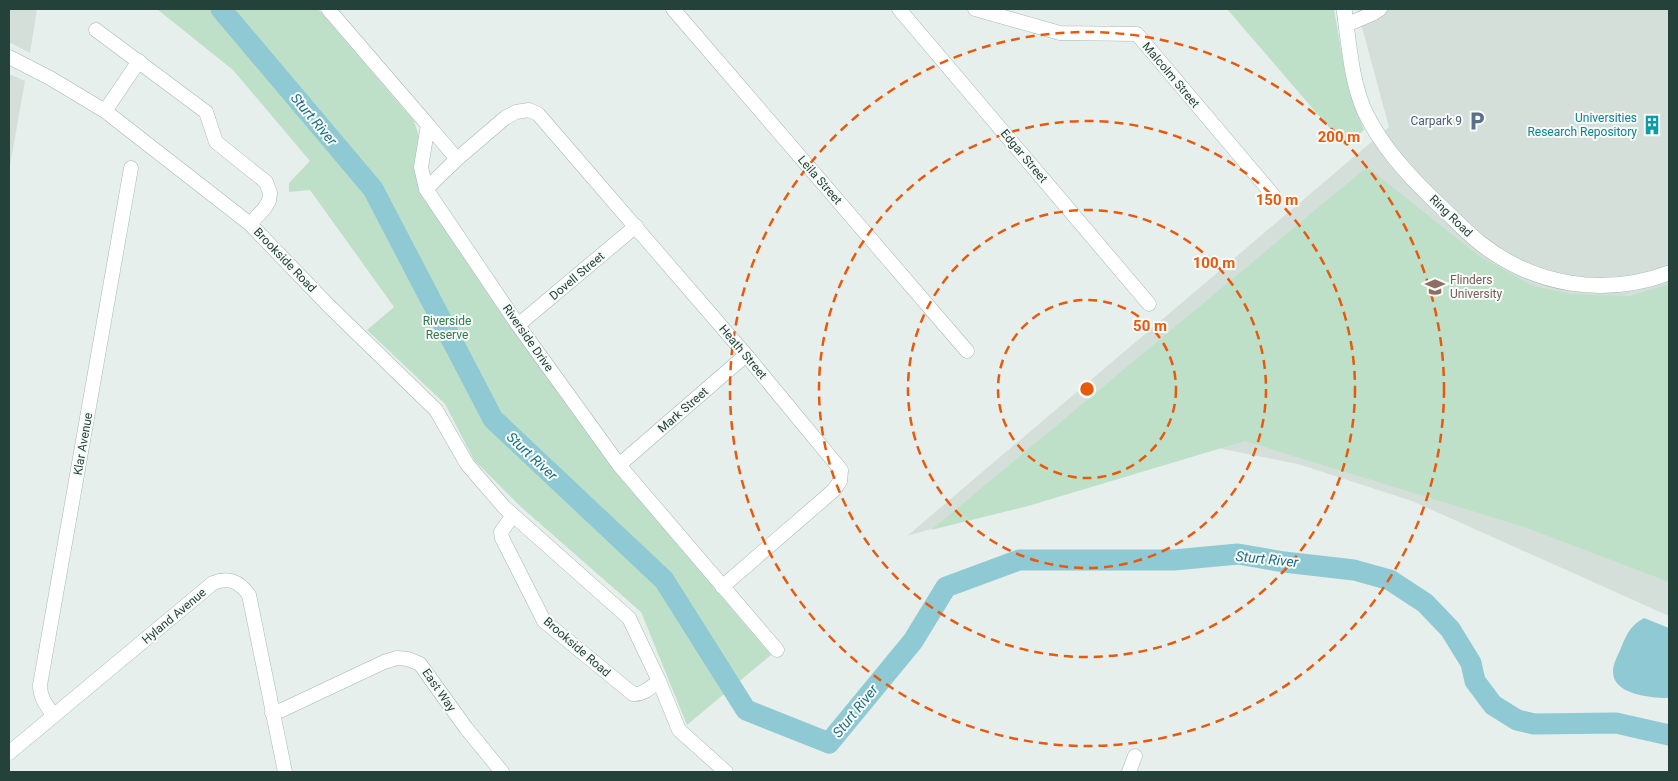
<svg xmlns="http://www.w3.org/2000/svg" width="1678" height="781" viewBox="0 0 1678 781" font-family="Roboto,sans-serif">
  <rect width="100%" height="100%" fill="#e6efeb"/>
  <!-- built -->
  <path fill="#d4dfda" d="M9,9H37L30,53L9,42Z
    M1357,9H1669V616L1412,501L1298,464L1212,447L907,536L1389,127Z
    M9,74L25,81L9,171Z"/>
  <!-- green -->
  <path fill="#bfe0c8" d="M157,9H318L414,121L420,139L424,198L613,468L771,655L687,725L641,612L521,507L474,460L445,404L367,330L394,307L310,190L289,192V183L310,161L233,70Z
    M1227,9H1334L1345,72L1353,102L1364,130L1345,146Z
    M1367,167L1478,255L1533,286L1572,294L1630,296L1669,284V582L1524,527L1245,441L1028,506L931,530Z"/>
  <!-- water -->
  <path fill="#8ec9d4" d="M1644,618L1669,628V697L1667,698C1650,698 1612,694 1613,671C1613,664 1618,655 1621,648C1627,634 1630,626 1644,618Z"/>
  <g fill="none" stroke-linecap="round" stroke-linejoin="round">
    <!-- river -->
    <path stroke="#8ec9d4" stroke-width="21" d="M221,9L373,189L493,419L664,580L746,710L829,743L913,641L946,587L1019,560H1174L1238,554L1284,562L1354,570L1390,580L1425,603L1450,629L1471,663L1475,681L1493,705L1517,720L1534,724L1616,723L1669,735"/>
    <defs>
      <path id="street" d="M328,9L428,125L421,167L426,189L518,325L619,465L777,650
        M673,9L967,351
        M899,9L1149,304
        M975,9L1060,33L1137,34L1273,195
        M1346,25L1374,13L1380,9
        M96,30L206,112L216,142L266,182L270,193L269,201L264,209L250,224
        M9,57L50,78L105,111L250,224L329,306L436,410L467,464L504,507L629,618L659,681L679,730L726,772
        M105,111L139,61
        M428,125L457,159
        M426,189L457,159L505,118L516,112L529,110L538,114L746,355L841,470L840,481L834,490L722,587
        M518,325L636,226
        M619,465L746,355
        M513,515L501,532L502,538L544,621L633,694C643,695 651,687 659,681
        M272,713L282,710L384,662L397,658L408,659L420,664L466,728L502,772
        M54,716C46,705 40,698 40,685L131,168
        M9,753L213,583C229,577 239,581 249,595L285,772
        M1129,772L1135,756"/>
      <path id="secondary" d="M1344,9C1349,43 1351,81 1365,112C1382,147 1408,175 1435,201C1450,215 1464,230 1480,243C1535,286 1604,297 1669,273"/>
    </defs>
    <!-- street casing -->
    <use href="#street" stroke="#a8b8b2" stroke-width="15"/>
    <!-- secondary casing -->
    <use href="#secondary" stroke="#a4bbb3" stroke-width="16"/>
    <!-- street -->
    <use href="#street" stroke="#fff" stroke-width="14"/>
    <!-- secondary -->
    <use href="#secondary" stroke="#fff" stroke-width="15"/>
  </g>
  <!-- distance rings -->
  <g fill="none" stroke="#e8590c" stroke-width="2.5" stroke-dasharray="9 6">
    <circle cx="1087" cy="389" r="89"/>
    <circle cx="1087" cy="389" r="179"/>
    <circle cx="1087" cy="389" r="268"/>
    <circle cx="1087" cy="389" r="357"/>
  </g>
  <!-- icons -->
  <defs>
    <symbol id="parking-bare" viewBox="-9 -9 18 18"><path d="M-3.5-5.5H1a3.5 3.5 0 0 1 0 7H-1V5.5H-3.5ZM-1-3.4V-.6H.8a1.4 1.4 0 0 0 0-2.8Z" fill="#5c6f8a" stroke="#f7fbf9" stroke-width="2.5" paint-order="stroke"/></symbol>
    <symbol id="building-bare" viewBox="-9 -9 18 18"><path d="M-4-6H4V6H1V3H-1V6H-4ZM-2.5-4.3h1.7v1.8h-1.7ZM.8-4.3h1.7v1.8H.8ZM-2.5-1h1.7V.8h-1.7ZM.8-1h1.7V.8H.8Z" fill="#0f9aa8" stroke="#f7fbf9" stroke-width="2.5" paint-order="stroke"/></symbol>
    <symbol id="university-bare" viewBox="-9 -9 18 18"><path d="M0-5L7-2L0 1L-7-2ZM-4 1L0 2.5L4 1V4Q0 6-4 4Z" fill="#8d6e63" stroke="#f7fbf9" stroke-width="2.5" paint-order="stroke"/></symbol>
  </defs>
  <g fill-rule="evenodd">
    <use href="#parking-bare" x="1463" y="107" width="28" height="28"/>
    <use href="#building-bare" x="1638" y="111" width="28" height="28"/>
    <use href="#university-bare" x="1421" y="273" width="28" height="28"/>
  </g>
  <g text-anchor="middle" stroke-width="4" stroke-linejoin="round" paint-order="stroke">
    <!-- street labels -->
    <g font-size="12" fill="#24423a" stroke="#f7fbf9">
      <text transform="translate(1171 75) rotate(50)" y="4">Malcolm Street</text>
      <text transform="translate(1024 156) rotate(50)" y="4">Edgar Street</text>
      <text transform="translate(820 180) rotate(49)" y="4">Leila Street</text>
      <text transform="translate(1451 216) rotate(44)" y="4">Ring Road</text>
      <text transform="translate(285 260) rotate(46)" y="4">Brookside Road</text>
      <text transform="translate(577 276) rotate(-40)" y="4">Dovell Street</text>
      <text transform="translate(528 338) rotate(55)" y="4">Riverside Drive</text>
      <text transform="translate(743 352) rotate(50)" y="4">Heath Street</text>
      <text transform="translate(683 410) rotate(-41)" y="4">Mark Street</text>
      <text transform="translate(83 444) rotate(-80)" y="4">Klar Avenue</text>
      <text transform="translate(174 616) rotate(-40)" y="4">Hyland Avenue</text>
      <text transform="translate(577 647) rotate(41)" y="4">Brookside Road</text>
      <text transform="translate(439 690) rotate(55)" y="4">East Way</text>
    </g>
    <!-- culture labels -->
    <g font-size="12" fill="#0d838f" stroke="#f7fbf9" text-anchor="end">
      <text x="1637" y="122">Universities<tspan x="1637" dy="14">Research Repository</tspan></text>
    </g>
    <!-- service labels -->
    <g font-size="12" fill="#4e5e75" stroke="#f7fbf9" text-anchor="end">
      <text x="1462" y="125">Carpark 9</text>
    </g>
    <!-- education labels -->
    <g font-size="12" fill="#785e54" stroke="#f7fbf9" text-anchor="start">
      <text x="1450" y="284">Flinders<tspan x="1450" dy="14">University</tspan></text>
    </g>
    <!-- park labels -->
    <g font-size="12" fill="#2d7a4b" stroke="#f7fbf9">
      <text x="447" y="325">Riverside<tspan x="447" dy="14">Reserve</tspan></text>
    </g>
    <!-- water labels -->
    <g font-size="14" font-style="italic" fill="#1c6f80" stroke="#f7fbf9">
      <text transform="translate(314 119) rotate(50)" y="5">Sturt River</text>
      <text transform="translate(532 456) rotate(43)" y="5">Sturt River</text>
      <text transform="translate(1267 559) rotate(6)" y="5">Sturt River</text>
      <text transform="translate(855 711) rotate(-51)" y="5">Sturt River</text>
    </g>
  </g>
  <circle cx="1087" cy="389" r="8" fill="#e8590c" stroke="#f7fbf9" stroke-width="2.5"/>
  <g font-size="15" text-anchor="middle" font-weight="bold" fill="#e8590c" stroke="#f7fbf9" stroke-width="4" stroke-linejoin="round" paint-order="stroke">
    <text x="1339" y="142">200 m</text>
    <text x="1277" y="205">150 m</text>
    <text x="1214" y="268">100 m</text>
    <text x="1150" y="331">50 m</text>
  </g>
  <!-- border -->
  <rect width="1678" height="781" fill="none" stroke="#24423a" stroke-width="20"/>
</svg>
